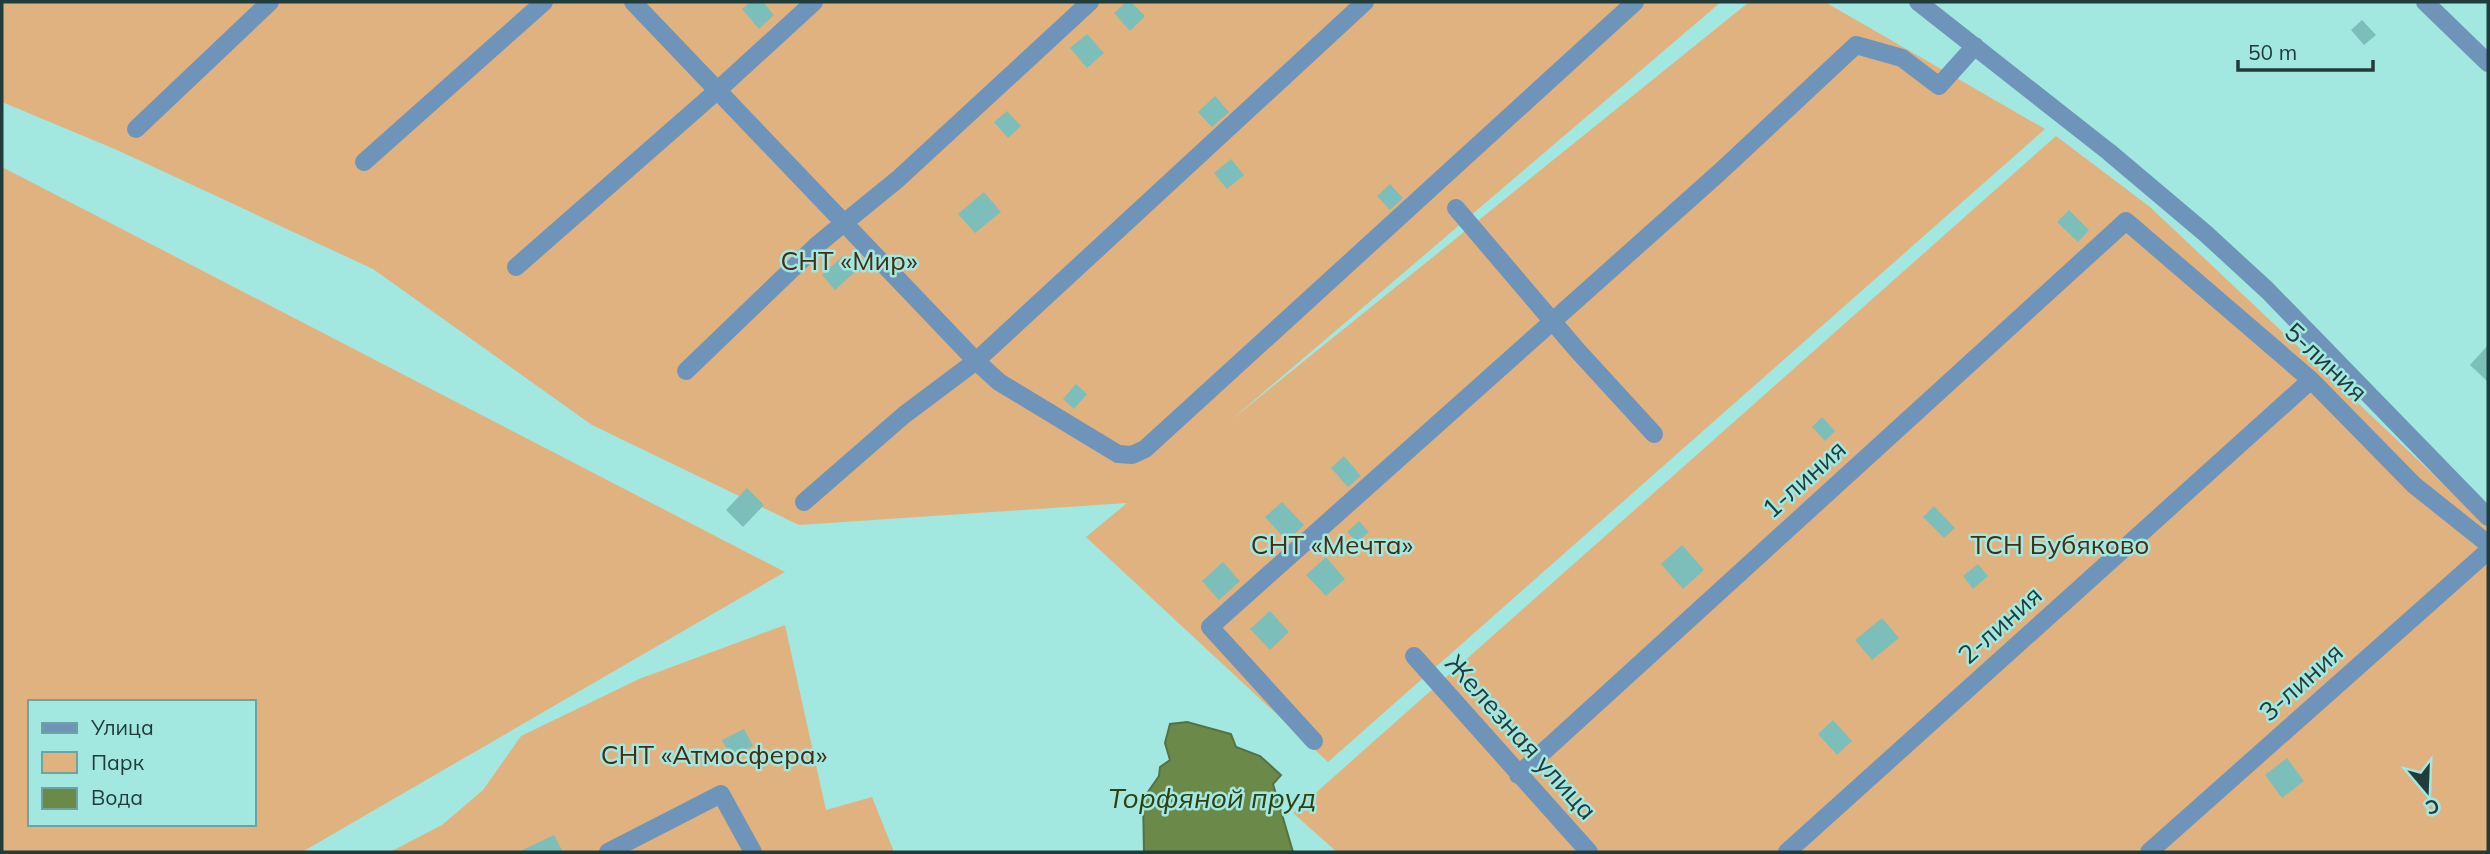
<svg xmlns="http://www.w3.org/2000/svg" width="2490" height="854" viewBox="0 0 2490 854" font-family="Mulish,sans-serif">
  <rect width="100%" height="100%" fill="#a3e7e1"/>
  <!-- green -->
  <path fill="#e0b280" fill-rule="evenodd" d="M2,2H1721L1231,420L1749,2H1825L2045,129L1328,762L1086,537L1127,503L799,525L592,425L373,269L117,150L2,102Z
    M2056,136L2150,207L2488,526V852H1337L1293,813Z
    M2,167L785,572L302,852H2ZM30,702H254V824H30Z
    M785,625L826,810L872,797L894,852H390L442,825L483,790L521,736L639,679Z"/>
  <!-- water -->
  <path fill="#6b8948" stroke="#557244" stroke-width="2" d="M1187,722L1231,734L1236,747L1260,756L1281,775L1273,784L1293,852H1144L1143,799L1159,776L1160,767L1170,760L1165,743L1170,724Z"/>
  <!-- building -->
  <path fill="#7cbfba" d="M750,2H763L774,15L759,29L742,9Z
    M1126,2H1131L1145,16L1130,31L1114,13Z
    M2362,20L2376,35L2364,45L2351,30Z
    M1087,34L1104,53L1087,68L1070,48Z
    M1215,96L1229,112L1212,127L1198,112Z
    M1007,111L1021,126L1008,138L994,122Z
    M1231,159L1244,175L1227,189L1214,173Z
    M1390,184L1403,198L1390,210L1377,196Z
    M984,192L1001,212L975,233L958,214Z
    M2069,210L2089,230L2078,242L2057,222Z
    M843,256L856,271L835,290L822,275Z
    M2488,345V382L2470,365Z
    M1076,384L1087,394L1074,409L1063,399Z
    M1822,417L1835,431L1825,441L1812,427Z
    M1344,456L1361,476L1348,487L1331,468Z
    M747,488L764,505L743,527L726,510Z
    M1282,502L1304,525L1287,541L1265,517Z
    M1934,506L1955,528L1944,538L1923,517Z
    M1359,521L1369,532L1357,542L1347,532Z
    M1682,545L1704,570L1683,589L1661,564Z
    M1326,557L1345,579L1326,596L1306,575Z
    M1223,562L1240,581L1219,600L1202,581Z
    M1978,564L1988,576L1973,589L1963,576Z
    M1270,611L1289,632L1270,650L1250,629Z
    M1882,618L1899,638L1872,660L1855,640Z
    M1833,720L1852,741L1837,755L1818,734Z
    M744,729L753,746L731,757L722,740Z
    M2287,758L2304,781L2282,798L2265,775Z
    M554,835L563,852H518Z"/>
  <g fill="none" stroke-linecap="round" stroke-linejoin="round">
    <!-- minor -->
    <path stroke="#6e94ba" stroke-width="18" d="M633,2L976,361L999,382L1118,454L1132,455L1145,449L1635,2
      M1918,2L2109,152L2205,233L2267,290L2488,517
      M2425,2L2488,63
      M136,129L270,2
      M364,162L544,2
      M1456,208L1577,350L1654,434
      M516,267L718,90L814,2
      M686,371L817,245L898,179L1090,2
      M804,502L904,415L976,361L1365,2
      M1414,656L1589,852
      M1314,741L1210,627L1721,171L1856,45L1902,58L1939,86L1975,46
      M1518,775L2126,221L2311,380L2414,485L2488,544
      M608,852L721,794L753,852
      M1787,852L2311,380
      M2149,852L2488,551"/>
  </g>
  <g text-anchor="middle" stroke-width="5" stroke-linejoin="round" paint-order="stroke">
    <!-- park labels -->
    <g font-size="26" fill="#442e14" stroke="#a3e7e1">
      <text x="849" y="270">СНТ «Мир»</text>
      <text x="1332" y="554">СНТ «Мечта»</text>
      <text x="2060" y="554">ТСН Бубяково</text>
      <text x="714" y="764">СНТ «Атмосфера»</text>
    </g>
    <!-- street labels -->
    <g font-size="26" fill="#213d3b" stroke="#a3e7e1">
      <text transform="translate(2326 362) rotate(43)" y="9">5-линия</text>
      <text transform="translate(1804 479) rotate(-42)" y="9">1-линия</text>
      <text transform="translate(2000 625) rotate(-42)" y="9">2-линия</text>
      <text transform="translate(2301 682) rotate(-42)" y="9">3-линия</text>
      <text transform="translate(1521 737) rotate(48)" y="9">Железная улица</text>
    </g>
    <!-- water labels -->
    <g font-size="28" font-style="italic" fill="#2d4111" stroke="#a3e7e1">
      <text x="1212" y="808">Торфяной пруд</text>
    </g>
  </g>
  <!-- border -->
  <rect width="2490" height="854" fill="none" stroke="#213d3b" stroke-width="7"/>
  <!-- legend -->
  <rect x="28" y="700" width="228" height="126" fill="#a3e7e1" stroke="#6fa39f" stroke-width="2"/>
  <rect x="42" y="723" width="35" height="10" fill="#6e94ba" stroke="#6fa39f" stroke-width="2"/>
  <text x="91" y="735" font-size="21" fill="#213d3b">Улица</text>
  <rect x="42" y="752" width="35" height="21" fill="#e0b280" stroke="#6fa39f" stroke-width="2"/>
  <text x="91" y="770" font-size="21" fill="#213d3b">Парк</text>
  <rect x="42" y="788" width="35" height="21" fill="#6b8948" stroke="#6fa39f" stroke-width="2"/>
  <text x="91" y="805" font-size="21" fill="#213d3b">Вода</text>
  <!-- north arrow -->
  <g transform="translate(2427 791) rotate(161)" stroke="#a3e7e1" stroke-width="5" paint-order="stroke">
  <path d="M0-5L12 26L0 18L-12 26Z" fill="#213d3b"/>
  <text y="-10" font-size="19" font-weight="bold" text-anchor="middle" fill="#213d3b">С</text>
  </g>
  <!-- scale -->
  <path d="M2238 60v10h135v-10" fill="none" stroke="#213d3b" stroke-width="3.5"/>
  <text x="2248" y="60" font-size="21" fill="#213d3b" stroke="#a3e7e1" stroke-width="5" paint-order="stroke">50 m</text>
</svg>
